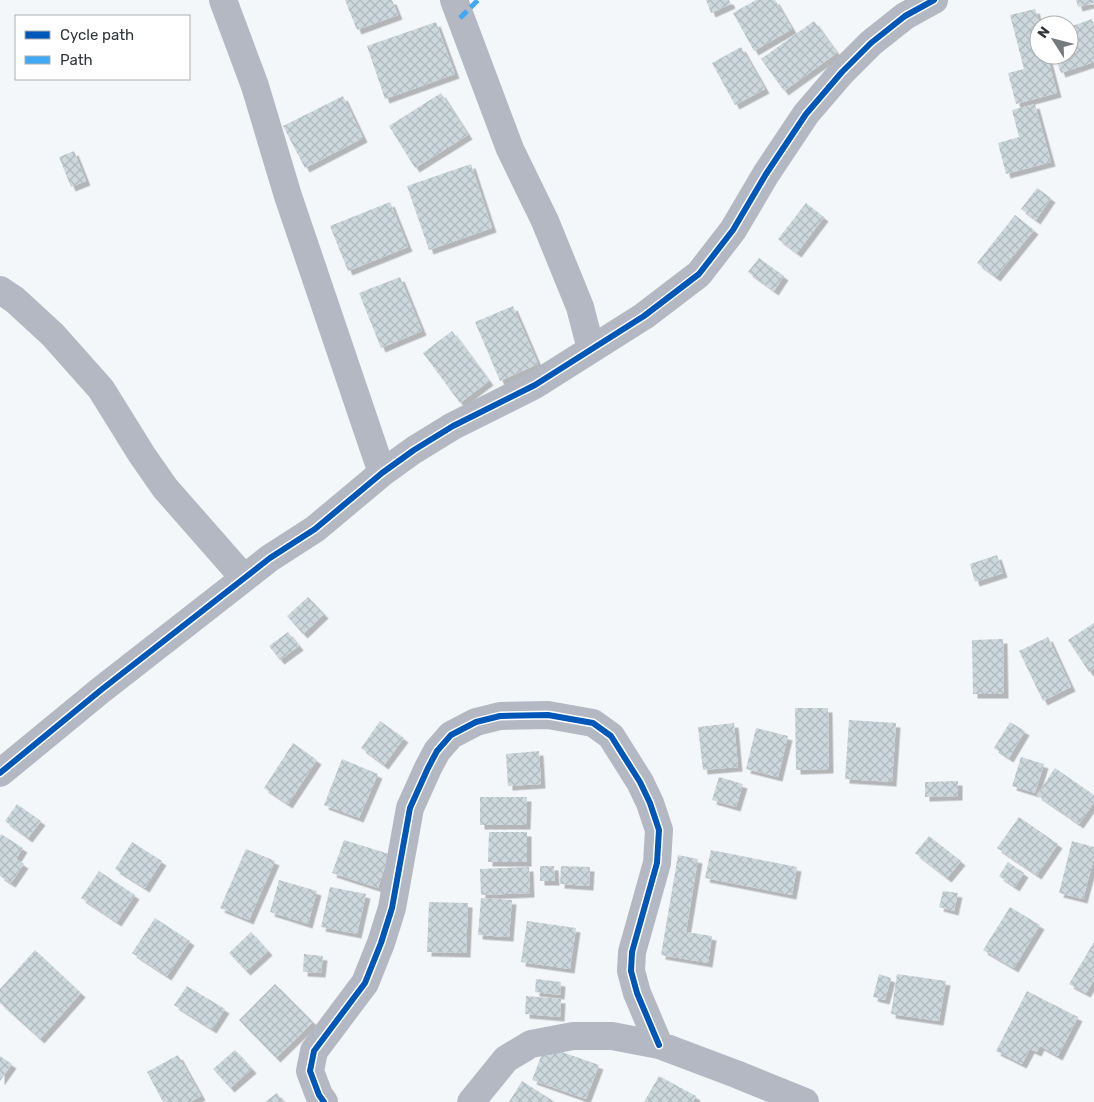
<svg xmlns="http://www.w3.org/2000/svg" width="1094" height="1102" viewBox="0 0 1094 1102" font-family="Rubik,sans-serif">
  <defs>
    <pattern id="building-cross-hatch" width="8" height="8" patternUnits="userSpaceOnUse" patternTransform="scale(1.25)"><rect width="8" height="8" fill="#ccd8dd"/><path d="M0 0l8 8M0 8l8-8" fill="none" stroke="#b0babe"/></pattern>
    <filter id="shadow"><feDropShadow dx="4.5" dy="4.5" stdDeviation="0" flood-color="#0004"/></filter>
  </defs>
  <rect width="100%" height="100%" fill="#f4f7fa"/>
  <!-- building -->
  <path fill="url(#building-cross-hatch)" filter="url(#shadow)" d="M345,0H392L398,15L357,30Z
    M706,0H729L731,4L711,13Z
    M756,0H775L792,29L754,51L733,13Z
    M1076,0H1094V3L1078,7Z
    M1035,9L1040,25L1039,55H1047L1057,93L1016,104L1008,73L1024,69L1010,15Z
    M1092,19L1094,26V62L1061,73L1054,55H1069V27Z
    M814,21L837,53L784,91L761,59Z
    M436,22L455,74L385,99L367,46Z
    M741,47L765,89L735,105L712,63Z
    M441,93L468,135L415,168L389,126Z
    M343,96L363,138L305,168L283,126Z
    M1035,104L1051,162L1006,174L998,143L1019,137L1012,110Z
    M74,151L86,181L71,187L59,157Z
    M471,164L492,228L429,250L407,186Z
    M1037,188L1051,198L1036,220L1021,209Z
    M390,202L408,247L348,271L330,226Z
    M806,203L824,217L797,253L778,239Z
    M1015,215L1034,230L996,277L977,263Z
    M759,258L784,276L774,291L748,272Z
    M400,277L422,331L381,348L359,293Z
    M513,306L538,364L500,381L475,322Z
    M452,331L489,381L460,403L423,353Z
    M997,555L1003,573L975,582L970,564Z
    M308,597L324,614L303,634L287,616Z
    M1094,623V668L1089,672L1068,640Z
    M288,632L299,646L280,660L269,646Z
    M1048,637L1071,687L1043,701L1019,651Z
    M1003,639L1004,694H973L972,640Z
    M795,708H828L829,769L796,770Z
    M849,720L896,723L892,782L845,779Z
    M380,721L404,738L384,765L361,748Z
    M1010,722L1025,731L1009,758L994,748Z
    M734,723L738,767L703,770L698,727Z
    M756,728L788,736L778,777L746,769Z
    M293,743L317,760L288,804L264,788Z
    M539,751L541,784L508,786L506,754Z
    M1021,757L1044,764L1035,793L1012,786Z
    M342,759L378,774L359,818L324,805Z
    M1055,768L1094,795V802L1079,824L1037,795Z
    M719,777L743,784L736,807L712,800Z
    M958,781V796L925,797V782Z
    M480,797H527L526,825H480Z
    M17,804L41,821L28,838L5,821Z
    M1019,817L1058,844L1037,875L997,848Z
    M489,832H527V862H488Z
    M1,834L23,848L16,859L24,864L11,883L0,876V836Z
    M929,836L961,861L947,878L915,853Z
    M344,840L389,854L378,888L332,873Z
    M1072,841L1094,847V858L1083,899L1059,893Z
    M132,842L162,861L145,888L115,869Z
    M246,849L275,861L249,920L220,908Z
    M711,850L797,867L792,895L705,878Z
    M678,855L698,859L686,932L712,936L708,963L661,955Z
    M1008,862L1024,873L1015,887L999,876Z
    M540,866H554L555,881H540Z
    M561,866L590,867L589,886L560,884Z
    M529,867L530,893L481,895L480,869Z
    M99,871L135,895L117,922L81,898Z
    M279,880L317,891L308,924L270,912Z
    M330,887L366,894L357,934L321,927Z
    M943,891L958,893L954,911L939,907Z
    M481,898L512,900L509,937L478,935Z
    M429,902L468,903L466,953L427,952Z
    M1010,907L1040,925L1014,968L983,950Z
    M155,918L190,941L167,976L132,953Z
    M527,921L576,928L570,969L521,962Z
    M251,932L268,951L246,971L229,953Z
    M1094,942V980L1086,993L1069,984Z
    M35,950L81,993L40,1039L0,1003V989Z
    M304,954L323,956L321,973L303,972Z
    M879,974L891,978L885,1000L873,997Z
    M897,974L946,981L939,1021L891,1014Z
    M536,979L561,982L560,995L535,992Z
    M275,984L313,1022L276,1058L239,1020Z
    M187,986L225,1009L212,1029L174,1005Z
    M1027,991L1078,1017L1058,1056L1040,1046L1037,1052L1030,1049L1022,1064L996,1051Z
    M526,996L561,999L560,1017L525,1014Z
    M545,1046L599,1065L586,1099L532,1080Z
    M235,1050L252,1069L230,1088L213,1069Z
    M178,1055L201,1096L190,1102H163L147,1072Z
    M0,1056L12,1064L0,1081Z
    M659,1076L696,1096L693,1102H644Z
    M522,1081L555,1102H509Z
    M277,1093L284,1102H265Z"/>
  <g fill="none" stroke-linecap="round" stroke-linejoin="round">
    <!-- street -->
    <path stroke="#b3b8c3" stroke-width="28" d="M223,0L255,86L288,196L382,473
      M454,0L510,149L545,221L580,307L591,349
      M0,290L15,300L53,335L101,389L142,455L165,488L244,578
      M0,773L101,690L270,558L315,529L382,473L414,450L453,426L535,385L644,316L699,274L733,230L766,174L806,114L842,72L871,43L905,16L934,0
      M324,1102L319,1095L310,1071L314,1051L365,983L381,943L392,908L410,808L428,768L437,751L451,735L476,722L500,716L548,715L593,723L611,736L640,782L650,803L659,830L657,863L632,952L631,971L637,993L659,1045
      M471,1102L506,1059L531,1044L573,1036H612L659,1045L736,1074L805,1102"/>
    <!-- quiet -->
    <path stroke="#3fa9f5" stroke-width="5" stroke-dasharray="10 5" stroke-linecap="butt" d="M460,18L478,0"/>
    <defs>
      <path id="cycleway" d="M0,773L101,690L270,558L315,529L382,473L414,450L453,426L535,385L644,316L699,274L733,230L766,174L806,114L842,72L871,43L905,16L934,0
        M324,1102L319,1095L310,1071L314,1051L365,983L381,943L392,908L410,808L428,768L437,751L451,735L476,722L500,716L548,715L593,723L611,736L640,782L650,803L659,830L657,863L632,952L631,971L637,993L659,1045"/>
    </defs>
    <!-- cycleway casing -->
    <use href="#cycleway" stroke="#fff" stroke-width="9"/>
    <!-- cycleway -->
    <use href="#cycleway" stroke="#0057b8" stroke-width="6"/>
  </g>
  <!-- legend -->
  <rect x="15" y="15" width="175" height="65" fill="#ffffff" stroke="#acafb0"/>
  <rect x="25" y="31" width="25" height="8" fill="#0057b8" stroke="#acafb0"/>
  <text x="60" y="40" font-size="15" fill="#30363a">Cycle path</text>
  <rect x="25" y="56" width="25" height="8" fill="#3fa9f5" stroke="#acafb0"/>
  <text x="60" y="65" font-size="15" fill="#30363a">Path</text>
  <!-- north arrow -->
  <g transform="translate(1054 40) rotate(306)"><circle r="24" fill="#ffffff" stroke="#acafb0"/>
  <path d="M0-4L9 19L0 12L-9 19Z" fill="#757a7d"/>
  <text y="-8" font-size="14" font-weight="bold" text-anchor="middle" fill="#30363a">N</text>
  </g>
</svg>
